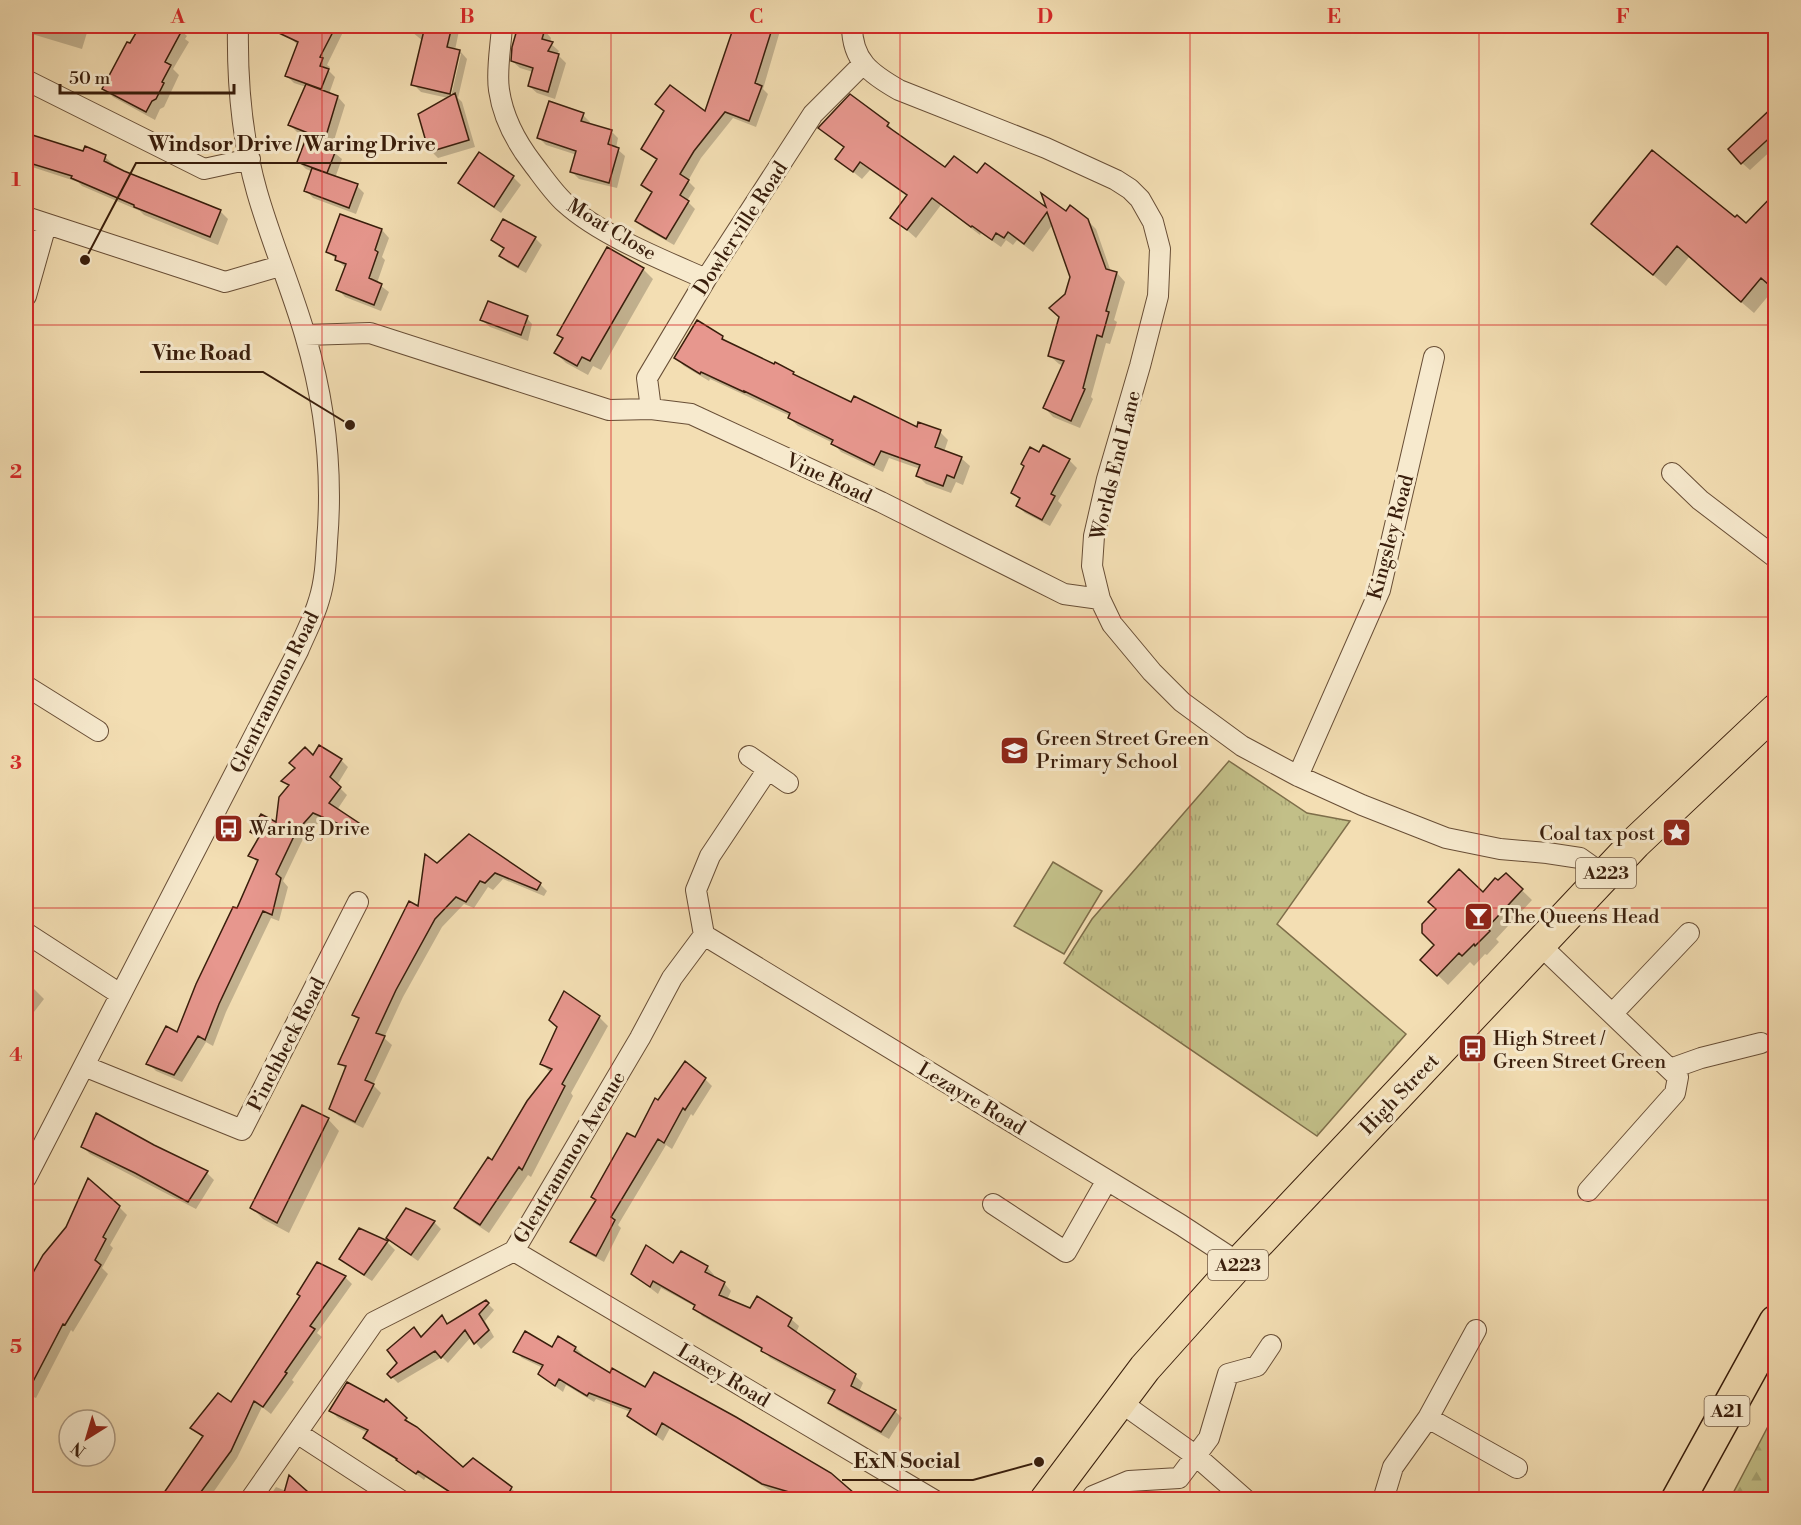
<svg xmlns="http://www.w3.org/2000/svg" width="1801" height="1525" viewBox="0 0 1801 1525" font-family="'Libre Bodoni',serif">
  <defs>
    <pattern id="forest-firs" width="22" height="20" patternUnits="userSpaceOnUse" patternTransform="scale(1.5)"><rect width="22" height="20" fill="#c2bf88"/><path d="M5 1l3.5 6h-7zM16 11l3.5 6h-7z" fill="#a7a474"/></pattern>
    <pattern id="park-tufts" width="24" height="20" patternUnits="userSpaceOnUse" patternTransform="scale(1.5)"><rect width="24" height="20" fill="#c2bf88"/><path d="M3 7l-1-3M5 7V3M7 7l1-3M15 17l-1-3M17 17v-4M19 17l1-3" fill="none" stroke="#a7a474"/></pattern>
  </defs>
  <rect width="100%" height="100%" fill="#f3deb3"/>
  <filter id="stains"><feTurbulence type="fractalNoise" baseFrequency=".00333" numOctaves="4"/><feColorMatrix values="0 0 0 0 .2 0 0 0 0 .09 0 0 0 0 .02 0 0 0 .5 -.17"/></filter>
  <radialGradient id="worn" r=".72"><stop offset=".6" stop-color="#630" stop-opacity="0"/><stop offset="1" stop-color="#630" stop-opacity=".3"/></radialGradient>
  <!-- forest -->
  <path fill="url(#forest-firs)" stroke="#7e6e4a" stroke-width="1.5" d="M1775,1413V1499H1730Z"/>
  <!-- park -->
  <path fill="url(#park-tufts)" stroke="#7e6e4a" stroke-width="1.5" d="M1229,761L1307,813L1350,821L1277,924L1406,1034L1317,1136L1064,963L1092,919Z"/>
  <!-- pitch -->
  <path fill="#c2bf88" stroke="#7e6e4a" stroke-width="1.5" d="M1053,862L1102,891L1064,954L1014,926Z"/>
  <!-- shadow -->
  <path fill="#0003" d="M26,26H89L82,49L32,34Z
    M142,26H180L178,28L187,36L185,39L189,42L173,69L179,75L164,107L160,109L155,120L113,97L104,88Z
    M292,26H346L327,65L330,67L328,70L335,77L329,94L338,97L345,105L331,150L342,159L335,178L357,186L364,193L356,214L313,198L306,190L313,172L306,169L299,162L308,137L297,132L290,125L306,87L294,83L287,76L298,45L288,36Z
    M414,26H460L455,50L460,51L467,59L458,98L462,102L475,147L438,158L431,151L450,101L461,54H458L448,98L421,92L413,84L423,41L412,32Z
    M520,26L544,30L551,38L550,43L559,51L557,54L566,63L555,99L537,93L529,86L533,72L520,68L512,61L514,48Z
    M750,26H787L785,32L780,31L763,89L768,94L756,127L733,118L701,158L688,181L695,188L687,201L695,209L674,245L644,228L637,220L653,194L643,185L658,161L643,149L706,114L747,36Z
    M850,96L888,124L896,134L946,169L978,176L1049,211L1087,220L1096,229L1111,272L1117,273L1125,282L1114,320L1117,322L1110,344L1106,343L1091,397L1093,399L1080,428L1053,417L1045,408L1064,366L1059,364L1050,356L1072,277L1053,224L1033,252L1017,240L1013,245L1006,240L1001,247L981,233L980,235L941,205L916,238L892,217L908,197L870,170L862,179L837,159L845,148L829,136Z
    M583,115L590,122L589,125L611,131L618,138L616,148L625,156L617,188L579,179L572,172L577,155L546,145L538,137Z
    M1776,121V146L1750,170L1742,163Z
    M26,129L37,138L84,153L86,148L105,157L114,165L113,167L220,211L228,219L218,245L144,215L140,211L82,186L78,182L26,165Z
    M479,154L513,177L521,185L501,213L467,190L460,183Z
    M341,216L382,230L389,238L382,257L385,260L377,283L389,292L381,311L345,297L338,289L346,268L328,252Z
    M1735,219L1746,225L1774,289L1754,313L1689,257L1666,286L1593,224Z
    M535,238L542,245L526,273L508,263L501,256L505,250L493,240Z
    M643,269L653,279L601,370L593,366L588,375L566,363L556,353L564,339L559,334Z
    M525,316L532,324L528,341L490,327L482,320Z
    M722,337L729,344L775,366L776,364L794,373L798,378L852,404L917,429L940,432L948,440L944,452L961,458L970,466L963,485L956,482L951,493L926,484L918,476L920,469L889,458L883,472L841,452L833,443L798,426L789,418L790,416L710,379L709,381L684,366L675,357Z
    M1044,447L1069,460L1077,468L1058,501L1062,505L1050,526L1025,513L1017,505L1020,500L1013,493Z
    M314,758L341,760L348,767L337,785L347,795L337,810L366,832L363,837L321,820L303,839L283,881L288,887L279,921L271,918L226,1012L213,1046L206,1042L182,1082L156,1071L148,1063L178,1034L258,863L250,855L259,839L252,832L277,824L289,786L284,781Z
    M469,836L540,884L547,891L544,896L503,879L493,890L488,887L474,908L464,904L442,927L403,997L384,1038L392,1045L373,1085L381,1093L363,1128L339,1116L331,1109L346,1069L340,1063L360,1021L354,1014L420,908L437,865Z
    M1506,875L1532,900L1496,939L1499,942L1487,955L1485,954L1474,966L1470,962L1448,985L1422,960L1483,894Z
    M26,981L44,999L27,1021L26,1020Z
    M599,1017L608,1026L571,1093L573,1096L531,1177L528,1175L489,1233L465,1217L456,1208L493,1162L551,1073L542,1064Z
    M705,1079L712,1086L693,1116L691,1114L672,1149L666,1145L618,1225L621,1228L604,1262L580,1249L572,1241L597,1202L592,1197L635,1139L659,1102Z
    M328,1119L339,1131L289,1233L263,1219L252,1208Z
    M83,1147H153L207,1173L214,1180L196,1209L90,1154Z
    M119,1207L127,1215L110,1245L113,1248L102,1268L108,1274L73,1332L71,1330L36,1398L26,1394V1288L45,1255Z
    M434,1222L441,1229L418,1261L395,1245L388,1238Z
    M360,1230L387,1242L395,1250L372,1281L349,1266L341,1259Z
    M674,1265L707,1267L714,1275L712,1277L724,1283L731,1291L727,1300L750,1310L791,1319L799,1326L796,1333L855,1376L863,1383L859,1392L895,1411L902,1418L889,1439L837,1410L830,1403L835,1393L770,1358L763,1350L702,1316L696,1307L661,1288L658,1294L632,1274Z
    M345,1277L352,1284L317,1333L322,1337L292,1380L294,1382L271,1414L262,1407L237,1458L208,1500H160L203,1438L192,1428L232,1405L301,1296Z
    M486,1302L494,1310L485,1321L494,1337L481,1349L471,1337L448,1363L442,1357L398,1383L389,1374L399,1363L414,1329L422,1338L442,1317L448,1325Z
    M576,1348L583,1355L581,1357L610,1375L795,1453L789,1496L771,1491L670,1428L663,1441L637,1422L629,1415L631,1412L596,1399L594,1402L566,1385L563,1392L547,1380L543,1368L522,1358L515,1351Z
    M386,1402L463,1469L473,1460L526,1500H460L426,1477L424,1480L400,1462L372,1445L365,1438L368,1433L338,1418L331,1411L385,1404Z
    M276,1487L286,1491L307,1493L323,1500H267Z"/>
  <!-- building -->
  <path fill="#e7978e" stroke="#391e0c" stroke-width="1.5" d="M140,26H168L181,32L165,62L171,65L162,82L164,83L156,99L152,101L146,112L102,89L127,42L130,43Z
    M264,26H336L320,57L323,58L320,66L329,69L321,89L285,76L298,42Z
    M425,26H452L447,47L460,50L450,94L411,85Z
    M518,26H533L545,29L542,39L553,42L548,51L559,54L548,92L528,86L533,68L511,61L512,47Z
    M734,26H773L755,83L762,86L749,121L725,112L694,151L680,174L689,180L680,195L689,201L666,239L635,221L652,192L641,185L657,159L641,149L664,111L655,104L670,85L705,111Z
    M306,84L338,96L323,146L336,150L327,173L297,162L308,133L288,125Z
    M455,93L469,140L429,152L418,114Z
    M850,94L889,123L887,126L945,167L954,156L977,173L985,163L1046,207L1041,193L1066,211L1070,205L1088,219L1106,269L1117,272L1106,311L1109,312L1102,337L1097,335L1083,388L1085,389L1071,421L1043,408L1064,361L1048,356L1059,317L1049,308L1065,294L1070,277L1047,212L1024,244L1008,232L1004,238L996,233L992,240L972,226L971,227L932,198L907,230L890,218L907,195L860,162L853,172L835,159L844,147L818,128Z
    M549,101L584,113L581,121L612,130L608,144L619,148L609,183L570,172L576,151L537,138Z
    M1776,104V132L1741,164L1728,149Z
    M26,133L83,151L85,146L106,155L104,161L124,171L221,210L210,237L134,207V205L71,178L72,176L26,162Z
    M1652,150L1735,217L1737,215L1746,223L1776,192V291L1761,278L1741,302L1677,246L1653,275L1591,224Z
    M479,152L514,176L494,207L458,183Z
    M312,168L358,184L349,208L304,191Z
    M340,214L382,229L375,250L378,252L369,278L382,284L374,305L336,290L346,264L335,260L336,256L326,252Z
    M503,219L536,237L518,267L499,256L504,248L491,240Z
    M607,247L644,268L590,361L582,357L577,366L554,353L563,338L557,335Z
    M488,301L528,316L521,335L480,320Z
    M697,320L723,336L722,339L774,364L775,362L794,372L793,374L851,402L854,396L917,427L918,422L941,430L935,447L962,457L954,478L947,475L943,486L916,476L920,465L881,451L874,465L831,444L833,440L788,418L790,413L744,391V392L701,372L700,374L674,358Z
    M1043,445L1070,459L1051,494L1055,496L1042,520L1016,506L1020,498L1011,493L1024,466L1021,464L1030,447L1039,452Z
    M319,745L342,759L330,777L341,787L329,803L359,823L355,831L313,813L296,832L276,874L281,878L272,915L263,911L219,1004L205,1040L198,1036L174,1075L146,1064L166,1026L177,1032L196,984L233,907L237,908L258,860L248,856L259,837L250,832L261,814L276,822L279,797L289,785L281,781L295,768L289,763L305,747L313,755Z
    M469,834L541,883L537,890L495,873L485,883L480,881L466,902L456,897L435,919L396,990L376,1033L385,1036L365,1080L374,1084L355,1122L329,1109L346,1066L338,1064L359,1018L352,1015L409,901L418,906L425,854L437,863Z
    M1459,869L1483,892L1495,878L1498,880L1506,873L1523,889L1487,928L1490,931L1475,946L1474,944L1462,956L1459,953L1437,976L1420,960L1434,945L1422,933V924L1436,909L1428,902Z
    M564,991L600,1016L562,1084L565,1086L522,1170L519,1167L480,1225L454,1208L488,1157L492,1160L527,1101L552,1069L540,1064L557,1027L549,1020Z
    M685,1061L706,1078L685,1110L683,1108L664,1143L658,1139L611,1217L615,1220L596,1256L570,1242L596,1200L591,1197L627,1133L635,1137L655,1098L658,1100Z
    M302,1105L329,1118L277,1223L250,1208Z
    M96,1113L154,1145L208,1171L188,1202L135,1173L81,1147Z
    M88,1178L120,1206L103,1237L106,1239L95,1260L101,1265L65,1325L63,1324L26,1395V1285L43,1255L66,1227Z
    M406,1208L435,1221L411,1255L386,1238Z
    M359,1228L388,1241L364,1275L339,1259Z
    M646,1245L673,1263L681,1251L708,1266L705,1272L725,1282L719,1295L750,1308L757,1296L792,1318L788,1326L856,1374L851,1386L896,1410L881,1432L828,1403L835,1390L761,1351L762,1348L693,1309L695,1305L653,1281L650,1287L631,1274Z
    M317,1262L346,1276L310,1326L315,1329L285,1372L287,1373L263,1407L254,1401L231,1451L195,1500H159L203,1436L190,1428L218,1393L231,1402L300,1296L297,1294Z
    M486,1300L489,1303L479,1314L489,1330L474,1344L465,1330L441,1358L435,1351L391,1378L387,1374L397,1363L387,1350L414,1327L421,1337L442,1315L447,1324Z
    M525,1331L552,1347L558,1336L576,1347L574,1351L610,1373L612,1368L645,1387L654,1372L736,1417L831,1473L862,1500H785L789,1492L762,1484L662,1423L656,1435L627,1416L631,1409L589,1393L587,1396L559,1379L555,1386L538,1374L543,1365L513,1352Z
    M347,1382L384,1402L386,1399L407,1418L405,1420L417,1427L463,1467L473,1458L512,1487L505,1500H462L418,1471L416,1474L396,1460L397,1459L363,1438L368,1430L329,1411Z
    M289,1475L317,1500H282Z"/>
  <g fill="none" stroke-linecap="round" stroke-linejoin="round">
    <defs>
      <path id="minor" d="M502,26C501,45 496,71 499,90C503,118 516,142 533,164C543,177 553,192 565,203C600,235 663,260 706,279
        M852,26C852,61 871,74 899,90L1046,148L1116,180L1130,189L1140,199L1153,222L1160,249L1158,296L1140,366L1107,479L1094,536L1092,566L1100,599L1112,624L1152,672L1182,702L1242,746L1298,776L1362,805L1446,838L1500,849L1547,853L1580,858L1604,875
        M26,80L204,169L250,159
        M26,217L225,282L280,266
        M26,296L46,225
        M305,335L370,333L609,410L651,409L691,414L881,502L1064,594L1100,599
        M651,409L647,378L706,279L813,114L863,64
        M1672,473L1700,500L1776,558
        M26,686L98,731
        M749,756L788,783
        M1298,776L1380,590L1434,357
        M26,933L120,994
        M704,935L1181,1225L1239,1263
        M1540,945L1678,1077L1675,1093L1588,1191
        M1613,1013L1689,933
        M84,1066L242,1130L358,902
        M1670,1069L1701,1058L1761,1043
        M26,1178L298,651C305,634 314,618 319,600C325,581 326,561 327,542C333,472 325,402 305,335C291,287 271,241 257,192C242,139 237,81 238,26
        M993,1204L1066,1252L1107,1180
        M514,1251L934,1500
        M1119,1401L1196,1456L1246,1500
        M1428,1418L1517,1468
        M297,1433L400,1500
        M250,1500L374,1322L514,1251L640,1038L672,978L704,935L696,890L710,856L768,769
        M1090,1500L1093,1496L1129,1481L1179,1478L1209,1438L1228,1374L1257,1366L1271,1345
        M1383,1500L1393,1467L1428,1418L1476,1330"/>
      <path id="primary" d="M1046,1500L1145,1368L1239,1263L1635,843L1776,710"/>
      <path id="trunk" d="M1678,1500L1776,1322"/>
    </defs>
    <!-- minor casing -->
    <use href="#minor" stroke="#684e36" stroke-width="22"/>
    <!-- primary casing -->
    <use href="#primary" stroke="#391e0c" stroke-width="34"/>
    <!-- trunk casing -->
    <use href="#trunk" stroke="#391e0c" stroke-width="36"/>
    <!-- minor -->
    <use href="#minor" stroke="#f7eace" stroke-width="20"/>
    <!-- primary -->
    <use href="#primary" stroke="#f3deb3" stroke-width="32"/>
    <!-- trunk -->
    <use href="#trunk" stroke="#f3deb3" stroke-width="33"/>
  </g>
  <!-- grid -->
  <path fill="none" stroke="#d62828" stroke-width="1.5" stroke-opacity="0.55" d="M322,26V1500M611,26V1500M900,26V1500M1190,26V1500M1479,26V1500M26,325H1776M26,617H1776M26,908H1776M26,1200H1776"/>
  <!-- icons -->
  <defs>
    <symbol id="school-square" viewBox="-11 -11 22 22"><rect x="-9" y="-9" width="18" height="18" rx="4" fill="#8f2418" stroke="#f7eace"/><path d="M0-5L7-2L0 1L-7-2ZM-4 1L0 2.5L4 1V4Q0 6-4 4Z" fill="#fff"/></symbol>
    <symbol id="bus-square" viewBox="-11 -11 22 22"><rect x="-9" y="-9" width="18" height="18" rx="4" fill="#8f2418" stroke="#f7eace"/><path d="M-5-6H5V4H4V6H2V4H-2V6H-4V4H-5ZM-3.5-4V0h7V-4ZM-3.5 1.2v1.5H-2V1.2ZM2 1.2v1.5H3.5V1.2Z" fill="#fff"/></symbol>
    <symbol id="sight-square" viewBox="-11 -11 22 22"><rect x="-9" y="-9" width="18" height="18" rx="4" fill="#8f2418" stroke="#f7eace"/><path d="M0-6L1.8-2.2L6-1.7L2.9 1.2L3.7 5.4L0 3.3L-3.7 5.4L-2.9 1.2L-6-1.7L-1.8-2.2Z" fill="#fff"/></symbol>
    <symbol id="bar-square" viewBox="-11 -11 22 22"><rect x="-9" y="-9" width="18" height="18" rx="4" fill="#8f2418" stroke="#f7eace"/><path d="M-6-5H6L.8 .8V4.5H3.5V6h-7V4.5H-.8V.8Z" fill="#fff"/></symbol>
  </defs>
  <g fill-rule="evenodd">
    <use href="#school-square" x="998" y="734" width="33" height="33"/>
    <use href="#bus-square" x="212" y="812" width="33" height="33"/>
    <use href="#sight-square" x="1660" y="816" width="33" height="33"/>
    <use href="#bar-square" x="1462" y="900" width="33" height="33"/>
    <use href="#bus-square" x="1456" y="1032" width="33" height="33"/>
  </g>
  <g text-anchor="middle" stroke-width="6" stroke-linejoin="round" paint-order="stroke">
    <!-- shield labels -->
    <g fill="#f7eace" stroke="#725b46" stroke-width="1.5">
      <rect x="1576" y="858" width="60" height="30" rx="4.5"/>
      <rect x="1208" y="1250" width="60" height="30" rx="4.5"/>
      <rect x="1704.5" y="1396" width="45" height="30" rx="4.5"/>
    </g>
    <g font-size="18" font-weight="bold" fill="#391e0c">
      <text x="1606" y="879">A223</text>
      <text x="1238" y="1271">A223</text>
      <text x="1727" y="1417">A21</text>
    </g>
    <!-- street labels -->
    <g font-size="20" fill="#391e0c" stroke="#f7eace">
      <text transform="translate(740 228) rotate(-57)" y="7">Dowlerville Road</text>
      <text transform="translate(612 229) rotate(31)" y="7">Moat Close</text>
      <text transform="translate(1115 465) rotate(-76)" y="7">Worlds End Lane</text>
      <text transform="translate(829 478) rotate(25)" y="7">Vine Road</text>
      <text transform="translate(1390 537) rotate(-75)" y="7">Kingsley Road</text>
      <text transform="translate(274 692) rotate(-64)" y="7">Glentrammon Road</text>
      <text transform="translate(286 1044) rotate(-63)" y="7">Pinchbeck Road</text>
      <text transform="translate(1399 1094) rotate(-46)" y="7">High Street</text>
      <text transform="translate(972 1098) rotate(31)" y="7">Lezayre Road</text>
      <text transform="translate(569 1157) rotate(-59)" y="7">Glentrammon Avenue</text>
      <text transform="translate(724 1375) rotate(31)" y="7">Laxey Road</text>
    </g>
    <!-- poi labels -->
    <g font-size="20" fill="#391e0c" stroke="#f7eace" text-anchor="start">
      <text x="1036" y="745">Green Street Green<tspan x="1036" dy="23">Primary School</tspan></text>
      <text x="250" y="835">Waring Drive</text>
      <text x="1655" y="840" text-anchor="end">Coal tax post</text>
      <text x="1500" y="923">The Queens Head</text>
      <text x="1493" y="1045">High Street /<tspan x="1493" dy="23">Green Street Green</tspan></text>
    </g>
  </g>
  <!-- callouts -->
  <path fill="none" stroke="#391e0c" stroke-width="2" d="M85 260L136 163H447M350 425L263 372H140M1039 1462L973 1480H842"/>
  <g fill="#391e0c" stroke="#f7eace" stroke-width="2">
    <circle cx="85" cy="260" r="6"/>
    <circle cx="350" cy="425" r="6"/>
    <circle cx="1039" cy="1462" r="6"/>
  </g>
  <g font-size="21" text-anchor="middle" font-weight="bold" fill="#391e0c" stroke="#f7eace" stroke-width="6" stroke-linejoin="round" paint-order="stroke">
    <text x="292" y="151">Windsor Drive / Waring Drive</text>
    <text x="202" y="360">Vine Road</text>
    <text x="907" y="1468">ExN Social</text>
  </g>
  <!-- margin -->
  <rect width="1801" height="1525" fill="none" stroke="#f3deb3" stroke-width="66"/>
  <!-- north arrow -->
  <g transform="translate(87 1438) rotate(217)"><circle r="28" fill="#f7eace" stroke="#ab9880" stroke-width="1.5"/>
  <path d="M0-4.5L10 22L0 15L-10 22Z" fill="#8f2418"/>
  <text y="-9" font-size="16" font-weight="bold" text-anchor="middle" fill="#391e0c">N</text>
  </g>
  <!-- scale -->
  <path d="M60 84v9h174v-9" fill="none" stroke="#391e0c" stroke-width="3"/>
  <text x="69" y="84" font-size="18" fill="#391e0c" stroke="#f7eace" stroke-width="4.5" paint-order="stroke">50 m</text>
  <rect x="33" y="33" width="1735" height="1459" fill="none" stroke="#d62828" stroke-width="2"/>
  <g font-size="20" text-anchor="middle" font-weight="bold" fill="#d62828">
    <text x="178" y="23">A</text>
    <text x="467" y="23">B</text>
    <text x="756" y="23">C</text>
    <text x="1045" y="23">D</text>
    <text x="1334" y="23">E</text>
    <text x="1623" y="23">F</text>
    <text x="16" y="186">1</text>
    <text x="16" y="478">2</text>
    <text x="16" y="769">3</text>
    <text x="16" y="1061">4</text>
    <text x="16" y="1353">5</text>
  </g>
  <rect width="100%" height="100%" filter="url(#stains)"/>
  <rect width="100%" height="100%" fill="url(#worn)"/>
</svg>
